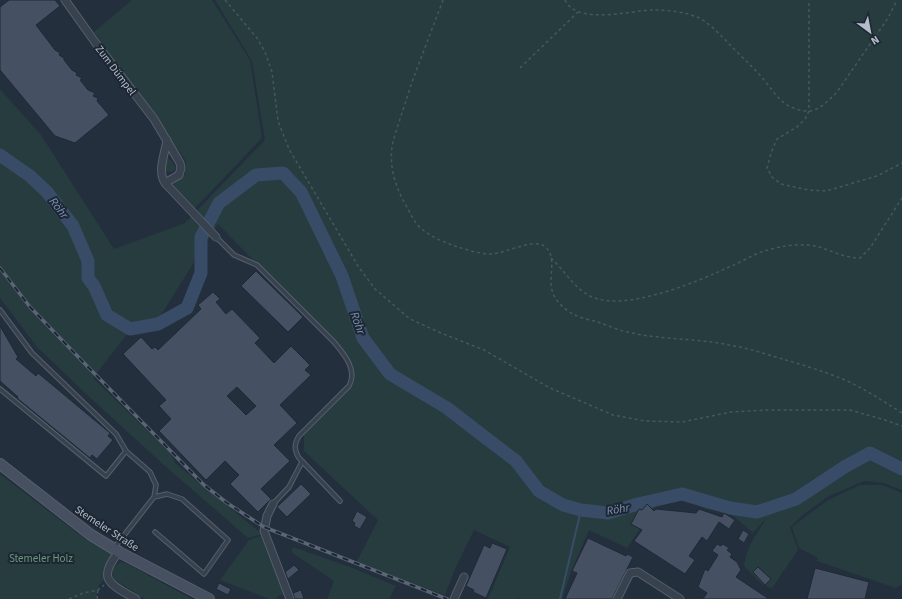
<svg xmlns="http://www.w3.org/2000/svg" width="902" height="599" viewBox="0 0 902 599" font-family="'Source Sans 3',sans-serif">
  <rect width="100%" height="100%" fill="#242f3e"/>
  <!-- green -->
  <path fill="#263c3f" d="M132,0H212L250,60L262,138L194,209L174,189V183L185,175L186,161L94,32Z
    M215,0H902V490L883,483L865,481L857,484L829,496L804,514L790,527L798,550L772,588L763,585L744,566C747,545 757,534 767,517L753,533L730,513L706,509L683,500L656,506L627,548L589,530L571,572L562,599H521L518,598L517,599H488L510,547L474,530L455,569L445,595L356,563L378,520L304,451V430L350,386L349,358L218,224L156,323L128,333L93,378L171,454L175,463L262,534L248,538L165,466L83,391L37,347L0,298V89L41,135L114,249L185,223L265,140L252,61Z
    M169,158L175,166V170L172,172H167C164,167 164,161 169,158Z
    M0,474L85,539L112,555C106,563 101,570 104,580L99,585L96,599H0Z
    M860,485H882L902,493V584L896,588L817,561L818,558L799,548L792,527L828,500Z
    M261,536L285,594L278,596L276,599H269L220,580L249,540Z
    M293,547L350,567L396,586L389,599H327L334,581L291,552Z
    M122,562L129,565L192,599H145L114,579C110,571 114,564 122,562Z"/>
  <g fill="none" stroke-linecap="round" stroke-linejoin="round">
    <!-- stream -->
    <path stroke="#394c67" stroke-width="2" d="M560,599L581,510"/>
    <!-- river -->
    <path stroke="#394c67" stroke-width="13" d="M0,155L30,176L47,192L73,226L88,261V278L94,286L107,315L130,329L158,324L187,308L201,273V237L219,203L256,175L283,173L301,192L342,276L363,338L390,374L447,408L482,435L516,461L539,491L563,505L581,510L608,513L638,504L682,494L730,508L757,512L796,499L846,466L870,453L902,469"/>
  </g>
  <!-- building -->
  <path fill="#455162" stroke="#1f2835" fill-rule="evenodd" d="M9,0H55L60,6L36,25L55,50L60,53L59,55L64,58V60L72,70L77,73L76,75L82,78L80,80L88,90L95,93L93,96L98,98L97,101L109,115L75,143L55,136L0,70V7Z
    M256,271L303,317L288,332L241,286Z
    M213,292L220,299L216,302L226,314L232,309L260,338L255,343L274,363L291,346L310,365L305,370L311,375L280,405L297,423L274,445L290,461L261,489L271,499L258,512L230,484L239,475L225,461L206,480L159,431L171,419L159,406L166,400L123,354L141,337L152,349L155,347L158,350L201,309L198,305ZM237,387L256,406L246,415L227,396Z
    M0,326L18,357L16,359L36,376L38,373L110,433L108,436L113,440L97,459L92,455L90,458L17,398L18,397L0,381Z
    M301,484L311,494L287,517L277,507Z
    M647,504L654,511L656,509L696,513L699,509L722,517L724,513L735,520L729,529L719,522L707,541L702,537L689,556L695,560L685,574L634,541L642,530L631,524L639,509L642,510Z
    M357,511L367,517L360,529L354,526L355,523L352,521Z
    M743,530L749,534L744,543L738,539Z
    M588,538L626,556L627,554L633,557L612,599H565L577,573L572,571Z
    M492,543L507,549L486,598L473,592L474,590L466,586L484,545L490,548Z
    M717,544L721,546L723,544L729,548L727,550L732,554L730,557L737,562L741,570L736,577L769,599H703L707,593L698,587L705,569L708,571L718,555L712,551Z
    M294,565L299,570L288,579L285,572Z
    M758,567L771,579L765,585L753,572Z
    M815,568L869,582L865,599H807Z
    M219,583L231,589L228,595L216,589Z
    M301,590L304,599H295L293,593Z"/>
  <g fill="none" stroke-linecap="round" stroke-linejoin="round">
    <defs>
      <path id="lane" d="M216,237L234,255L257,265L334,342C344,354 358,370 349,386L299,436C294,444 294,450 299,458L340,501
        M0,310L32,353L116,434L126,451L150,472L156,485L154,497L114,548
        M0,389L106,476L126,451
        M154,497L167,494L182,499L228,540L204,574L155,532
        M273,504L289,487L302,462"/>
      <path id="street" d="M65,0L95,42L154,119L180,163L181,168L179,175L165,183C157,171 165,154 167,140
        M165,183L216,237
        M273,504L267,516L264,531L290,599
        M119,552C95,580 112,585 136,599
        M454,599L464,577
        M617,599L630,573L638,572L680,599"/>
      <path id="secondary" d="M0,464L91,535L119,552L209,599"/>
    </defs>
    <!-- lane casing -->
    <use href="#lane" stroke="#565f6c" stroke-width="5.5"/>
    <!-- street casing -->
    <use href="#street" stroke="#565f6c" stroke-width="9"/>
    <!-- secondary casing -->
    <use href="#secondary" stroke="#565f6c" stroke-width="12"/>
    <!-- path -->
    <path stroke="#44595c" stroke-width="1.5" stroke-dasharray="3 3" stroke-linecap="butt" d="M225,0L257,38L265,52L272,72L278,121L289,149L358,266L375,289L410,319L441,333L484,350L550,388L613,415L645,421L682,422L731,412L767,410H850L885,420L902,426
      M443,0L412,82L393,141C388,166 395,187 408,209C412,217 416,225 423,230C433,238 446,243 458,247C468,250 480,254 490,254C505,254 532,238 544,246C558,255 548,277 552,290C554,300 564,309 573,314C580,318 590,320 598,322C609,326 620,331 632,333C664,340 697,338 729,345C749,348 768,355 786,360C806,366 826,372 845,380C865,389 883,401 902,413
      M565,0C577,26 631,10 654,10C668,10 688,12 701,19C714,27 724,39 735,50C745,60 755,69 764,80C770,87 775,95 782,101C788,107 801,112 810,111C821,109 829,100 837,92L888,18L897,0
      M809,3V111L805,119L797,127L777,139L771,153L767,168L772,177L781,184L808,190L826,191L877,176L902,163
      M520,68L578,12
      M551,258C564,270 574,288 590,296C623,313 697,282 729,267C742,262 755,253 768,250C784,245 803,243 819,247C832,251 845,258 860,258L870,248L902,198
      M69,599L83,593L98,590L104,585
      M97,599L98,590"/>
    <!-- lane -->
    <use href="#lane" stroke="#38414e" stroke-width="3.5"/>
    <!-- street -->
    <use href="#street" stroke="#38414e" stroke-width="7"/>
    <!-- secondary -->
    <use href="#secondary" stroke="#465061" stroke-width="10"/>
    <defs>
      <path id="rail" d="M0,268L30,307L87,366L204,485L227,503L264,527L447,599"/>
    </defs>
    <!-- rail casing -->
    <use href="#rail" stroke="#5a6575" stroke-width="3.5"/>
    <!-- rail -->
    <use href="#rail" stroke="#1d2633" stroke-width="2" stroke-dasharray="6" stroke-linecap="butt"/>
  </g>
  <g text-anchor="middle" stroke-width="4" stroke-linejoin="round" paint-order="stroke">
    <!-- street labels -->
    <g font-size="11" fill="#b4bcc9" stroke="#1d2633">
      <text transform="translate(116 70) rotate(53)" y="4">Zum Dümpel</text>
      <text transform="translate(107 528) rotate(33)" y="4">Stemeler Straße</text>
    </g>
    <!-- park labels -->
    <g font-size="11" fill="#6b9a76" stroke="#1d2633">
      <text x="41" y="562">Stemeler Holz</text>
    </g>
    <!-- water labels -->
    <g font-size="12" font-style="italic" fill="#7c92b1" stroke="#1d2633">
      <text transform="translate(59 208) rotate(53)" y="4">Röhr</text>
      <text transform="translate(358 323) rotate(70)" y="4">Röhr</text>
      <text transform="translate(618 509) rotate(-10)" y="4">Röhr</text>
    </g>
  </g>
  <!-- north arrow -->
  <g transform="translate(870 32) rotate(148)" stroke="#1d2633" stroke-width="3" paint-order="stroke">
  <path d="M0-3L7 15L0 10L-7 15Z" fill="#b4bcc9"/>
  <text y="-6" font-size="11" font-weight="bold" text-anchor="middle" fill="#b4bcc9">N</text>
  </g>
</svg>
